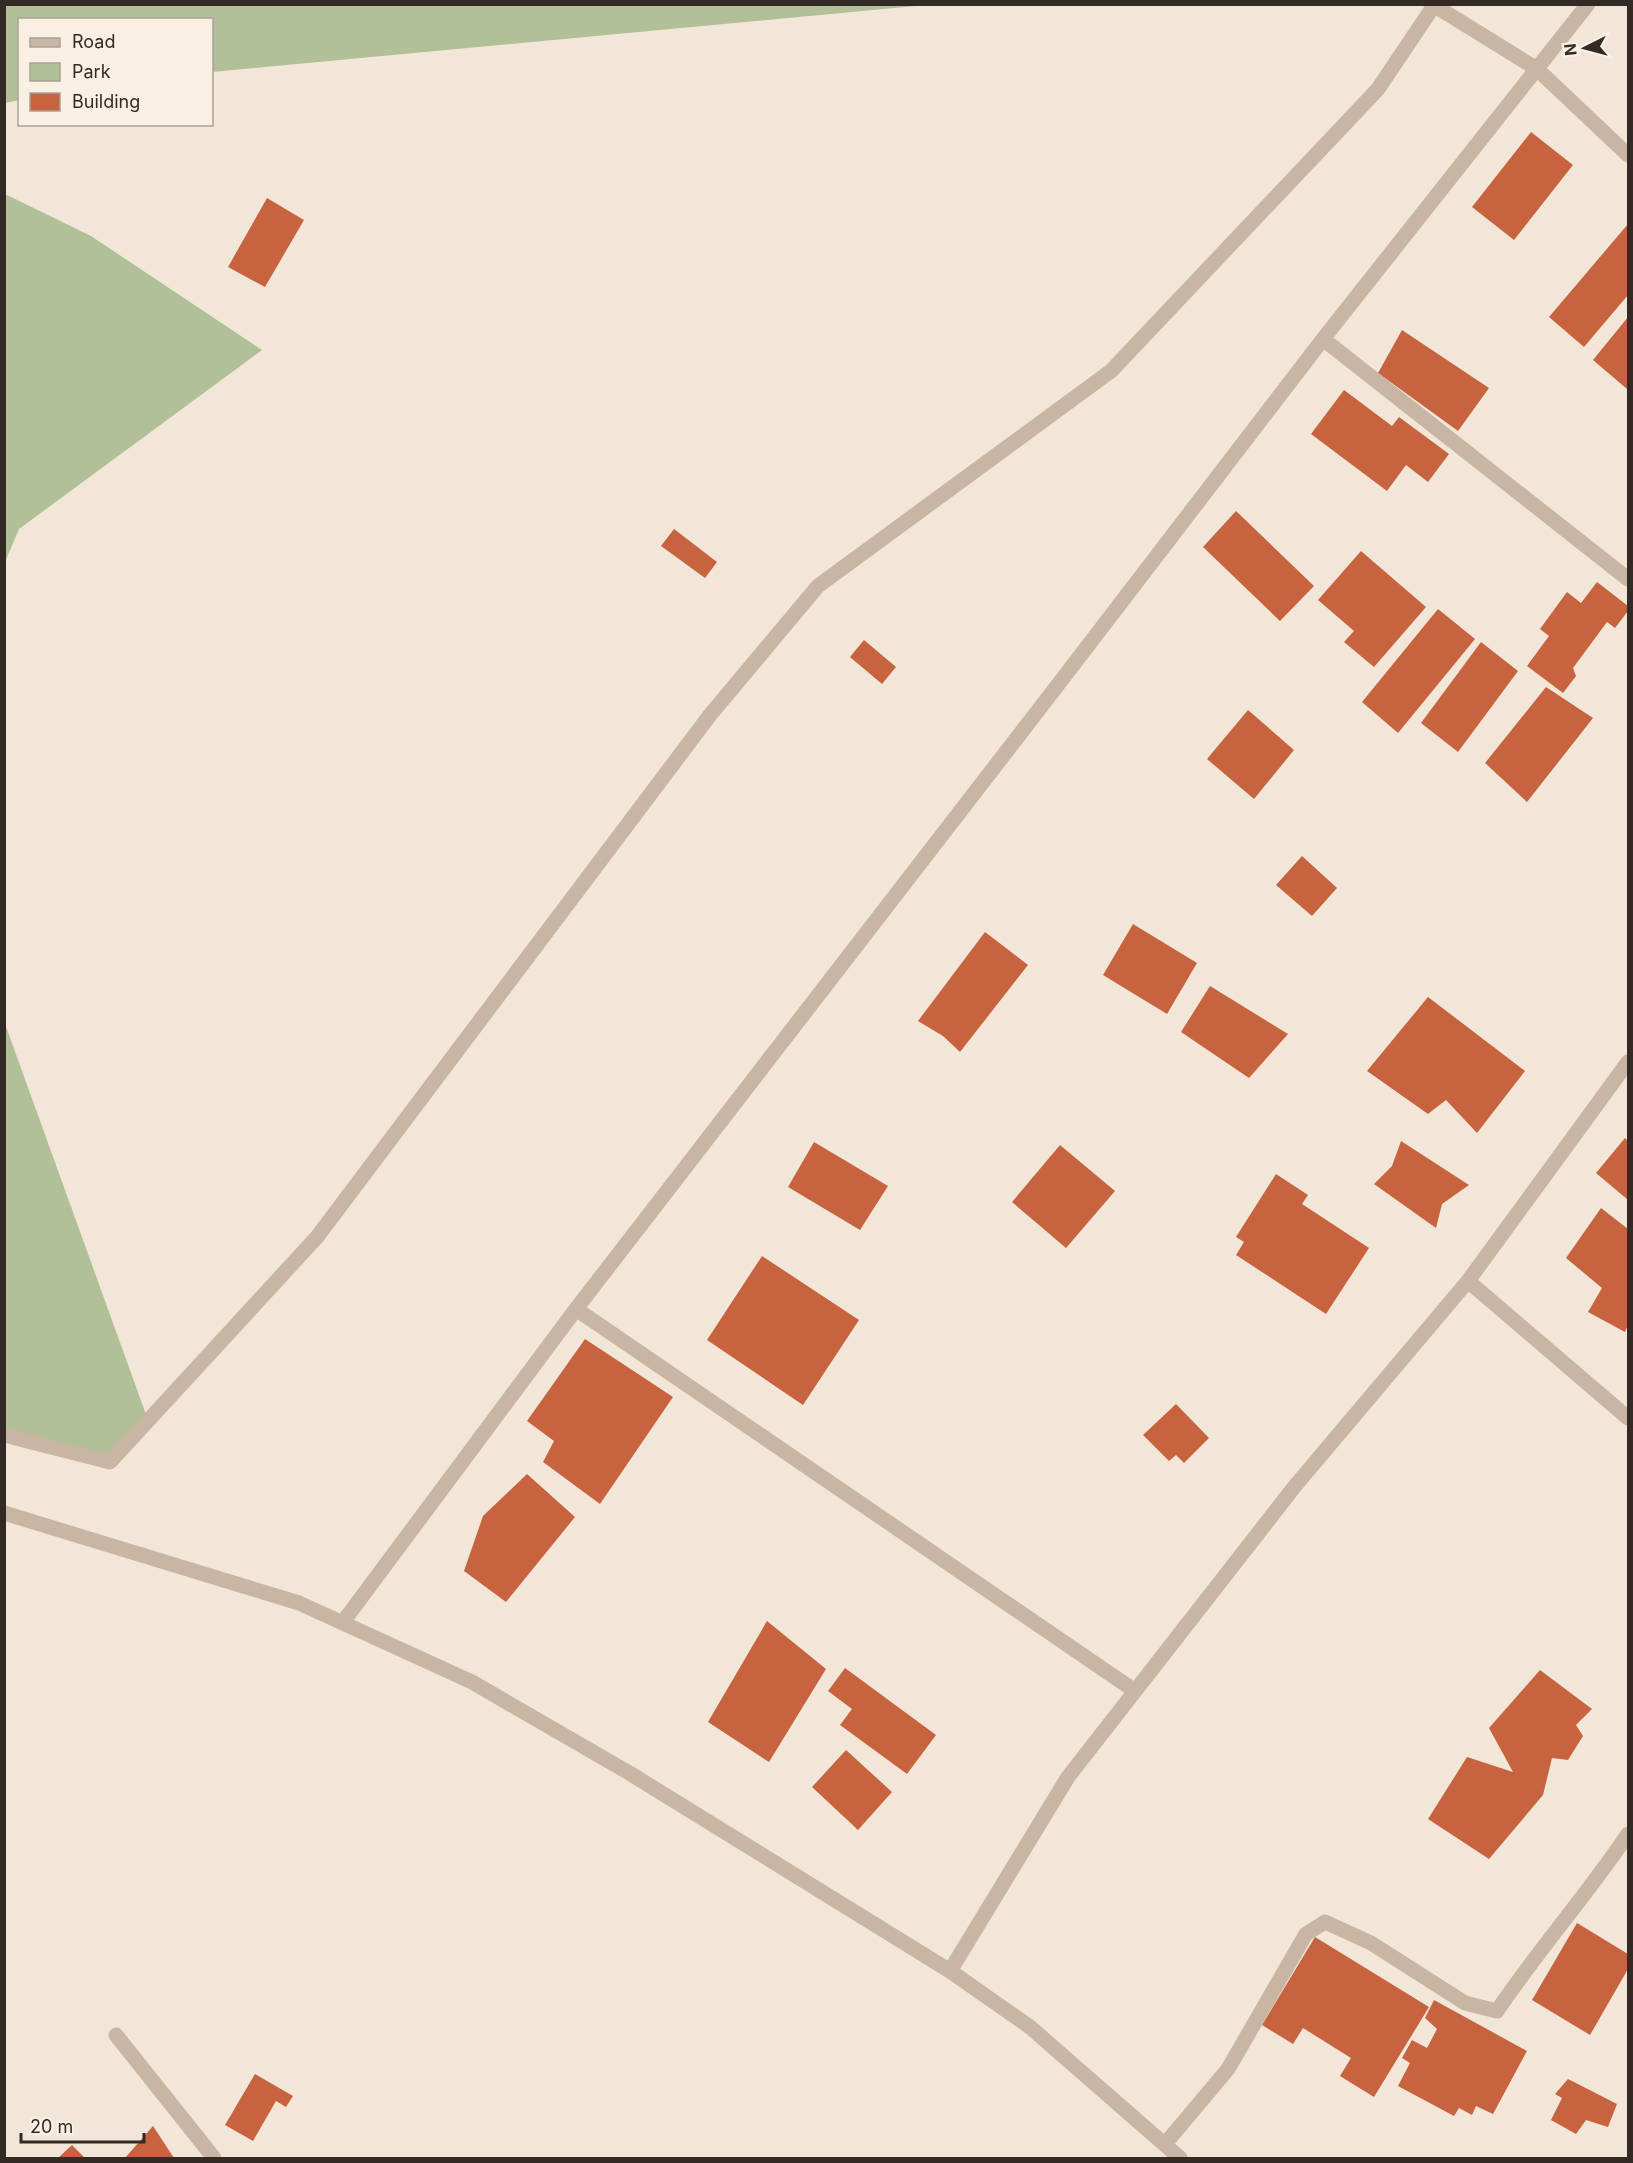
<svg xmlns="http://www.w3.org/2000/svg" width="1633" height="2163" viewBox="0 0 1633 2163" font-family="Inter,sans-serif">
  <rect width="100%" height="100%" fill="#f1e6d7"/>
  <!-- green -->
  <path fill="#b1c097" d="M5,4H926V5L212,72V20H20L19,100L5,103Z
    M5,194L91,236L262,350L19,529L5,562Z
    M4,1021L148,1420L110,1462L5,1435Z"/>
  <!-- building -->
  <path fill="#c8633f" d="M1531,132L1573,165L1514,240L1472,207Z
    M267,198L304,220L265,287L228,267Z
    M1628,224V295L1584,347L1549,317Z
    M1628,317V387L1627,389L1593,360Z
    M1402,330L1489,388L1458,431L1378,373Z
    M1344,390L1392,426L1399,417L1449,454L1428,482L1406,465L1387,491L1311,434Z
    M1236,511L1314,586L1280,621L1203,547Z
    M674,529L717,562L705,578L661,546Z
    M1361,551L1426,607L1374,667L1344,642L1354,631L1318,600Z
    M1597,582L1628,606V611L1615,628L1607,622L1573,668L1576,676L1563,693L1527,666L1549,636L1540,629L1567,592L1581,603Z
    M1438,609L1475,639L1398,733L1362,702Z
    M864,640L896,667L882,684L850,657Z
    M1481,642L1518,671L1458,752L1421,723Z
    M1546,687L1593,718L1527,802L1485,763Z
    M1248,710L1294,750L1254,799L1207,759Z
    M1302,856L1337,888L1312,916L1276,885Z
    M1133,924L1197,963L1167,1014L1103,975Z
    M985,932L1028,965L960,1052L943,1036L918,1021Z
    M1210,986L1288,1034L1249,1078L1181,1032Z
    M1428,997L1525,1071L1477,1133L1446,1100L1428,1114L1367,1071Z
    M1625,1138L1628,1141V1200L1596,1173Z
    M1401,1141L1469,1185L1442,1204L1436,1228L1374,1184L1392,1166Z
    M814,1142L888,1186L860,1230L788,1187Z
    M1060,1145L1115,1191L1066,1248L1012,1202Z
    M1276,1174L1308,1195L1302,1204L1369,1248L1326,1314L1236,1255L1244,1242L1236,1237Z
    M1601,1208L1628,1229V1325L1625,1332L1588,1312L1602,1288L1566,1258Z
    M762,1256L859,1320L803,1405L707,1340Z
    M585,1339L673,1397L600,1504L543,1462L554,1441L527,1421Z
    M1176,1404L1209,1438L1184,1463L1176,1455L1169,1461L1143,1435Z
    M527,1474L575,1517L506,1602L464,1571L483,1516Z
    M767,1621L826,1669L769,1762L708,1722Z
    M845,1668L936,1735L907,1774L840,1725L852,1709L828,1691Z
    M1540,1670L1592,1709L1576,1725L1583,1736L1568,1760L1552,1758L1543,1795L1489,1859L1428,1819L1467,1757L1513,1772L1489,1728Z
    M846,1750L892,1792L858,1830L812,1787Z
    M1577,1923L1628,1954V1969L1590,2035L1532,2000Z
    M1315,1937L1429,2007L1374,2097L1340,2076L1351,2058L1303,2028L1293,2044L1262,2025Z
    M1434,2000L1527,2051L1493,2114L1476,2106L1472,2115L1459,2108L1454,2116L1398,2086L1410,2063L1402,2058L1412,2040L1427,2048L1437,2029L1425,2018Z
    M255,2074L293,2096L286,2107L276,2101L253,2141L225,2125Z
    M1568,2079L1617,2104L1608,2127L1586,2120L1576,2134L1551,2120L1562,2098L1555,2094Z
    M153,2126L174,2158H125Z
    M72,2145L85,2158H58Z"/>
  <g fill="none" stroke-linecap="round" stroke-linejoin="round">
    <!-- service -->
    <path stroke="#c9b5a3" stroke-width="15" d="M116,2035L214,2158"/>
    <!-- minor -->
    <path stroke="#c9b5a3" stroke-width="15" d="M1432,4L1537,69L1628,155
      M1323,339L1628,579
      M1468,1281L1628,1418
      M576,1309L1135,1691
      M4,1435L110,1462L317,1237L710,715L818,586L1111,371L1378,89L1435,4
      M343,1622L576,1309L1057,686L1323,339L1588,4
      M950,1971L1068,1777L1295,1486L1468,1281L1628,1062
      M1165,2144L1228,2069L1306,1934L1325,1922L1371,1943L1465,2003L1497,2011C1538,1950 1587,1895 1628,1834"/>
    <!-- tertiary -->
    <path stroke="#c9b5a3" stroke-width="15" d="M4,1513L299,1603L472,1682L631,1774L950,1971L1030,2027L1180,2158"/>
  </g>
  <!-- border -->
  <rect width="1633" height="2163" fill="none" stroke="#342a25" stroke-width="12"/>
  <!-- legend -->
  <rect x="18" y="18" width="195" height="108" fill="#f9f0e3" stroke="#aaa197" stroke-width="1.5"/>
  <rect x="30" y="38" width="30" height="9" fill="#c9b5a3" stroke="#aaa197" stroke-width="1.5"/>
  <text x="72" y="48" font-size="18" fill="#342a25">Road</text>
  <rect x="30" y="63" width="30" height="18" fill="#b1c097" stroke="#aaa197" stroke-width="1.5"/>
  <text x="72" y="78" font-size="18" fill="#342a25">Park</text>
  <rect x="30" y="93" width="30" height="18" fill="#c8633f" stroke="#aaa197" stroke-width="1.5"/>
  <text x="72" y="108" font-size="18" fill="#342a25">Building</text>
  <!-- north arrow -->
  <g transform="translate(1585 48) rotate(264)" stroke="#f9f0e3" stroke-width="4.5" paint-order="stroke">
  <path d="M0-4.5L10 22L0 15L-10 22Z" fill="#342a25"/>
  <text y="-9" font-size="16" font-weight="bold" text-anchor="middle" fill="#342a25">N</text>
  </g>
  <!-- scale -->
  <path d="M21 2133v9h123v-9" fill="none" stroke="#342a25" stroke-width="3"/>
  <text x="30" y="2133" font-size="18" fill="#342a25" stroke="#f9f0e3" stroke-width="4.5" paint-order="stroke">20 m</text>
</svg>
